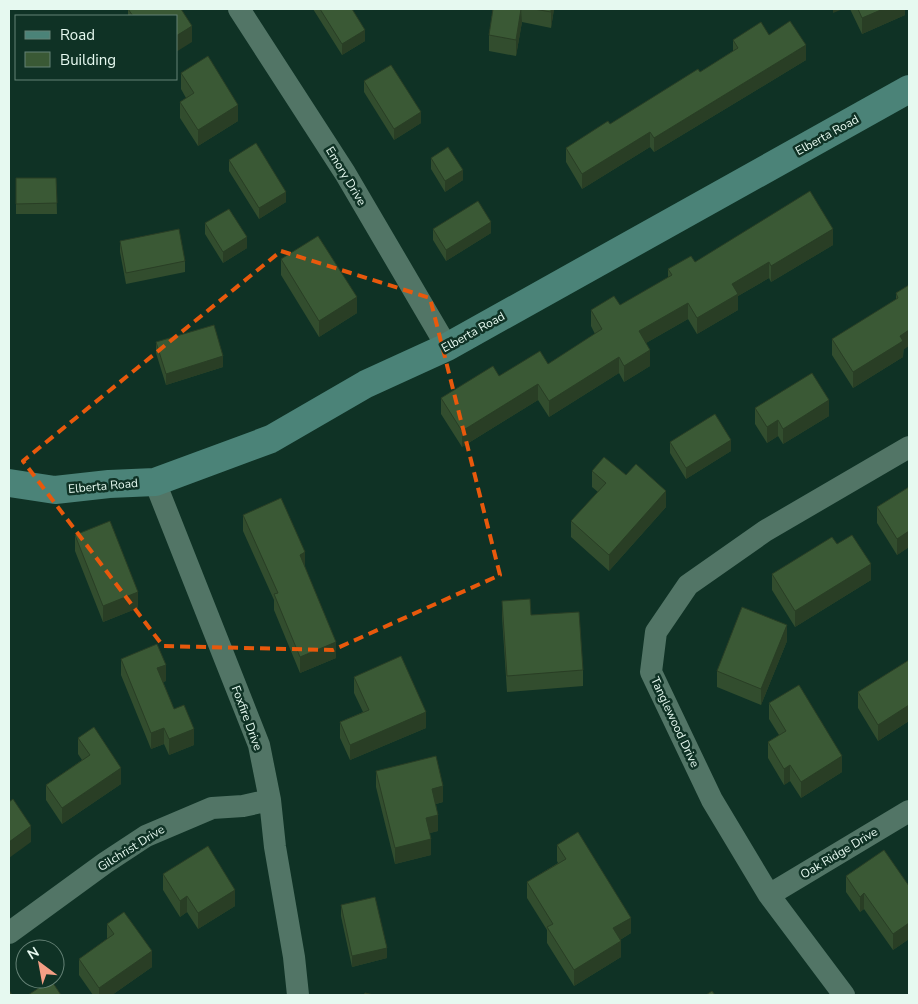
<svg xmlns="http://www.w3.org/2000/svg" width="918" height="1004" viewBox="0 0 918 1004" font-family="'Nunito Sans',sans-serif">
  <rect width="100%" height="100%" fill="#0f3225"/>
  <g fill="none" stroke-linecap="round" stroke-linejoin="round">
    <!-- street -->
    <path stroke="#527566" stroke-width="22" d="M239,9L345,173L447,347
      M155,482L259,745L270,800L275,847L294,957L298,995
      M769,895L909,811
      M9,933L105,863L146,836L212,808L243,806L270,800
      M844,995L769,895L712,800L651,672L656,632L688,585L765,531L909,447"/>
    <!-- secondary -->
    <path stroke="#4b8378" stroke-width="28" d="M9,483L55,490L109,484L155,482L271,439L366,384L447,347L909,89"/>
  </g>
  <!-- wall -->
  <path fill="#324d2e" d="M128,9H181L192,42L176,16H128Z
    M313,9H352L365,41L342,55Z
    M493,9H554L551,28L522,22L516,56L489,51V35Z
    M850,9H905V15L862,34Z
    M769,35L806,60L654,152L650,147L582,189L566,162V148L610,124L700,72L733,51V40Z
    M181,73L238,121L198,146L180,118V102L186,98L181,89Z
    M364,81L421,123L394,140L364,92Z
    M431,158L463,180L445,192L431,169Z
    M229,160L286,202L259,219L229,171Z
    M16,178H56L57,214H16Z
    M205,223L247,248L223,263L205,234Z
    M433,229L491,233L446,261L433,240Z
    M120,241L185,261V272L126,284L120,252Z
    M833,245L771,282L769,278L738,296V310L697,334L688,319L646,343L650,366L624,382L619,373L549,417L538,400L462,447L441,414V398L499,376L548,364L595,334L591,326V310L620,305L668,278V269L695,262Z
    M281,259L357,313L319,337L281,275Z
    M909,285L903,357L853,388L832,355V339L896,300V293Z
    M156,342L223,367L166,385L156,353Z
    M755,408L829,416L783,444L778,436L767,443L755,424Z
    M670,442L731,451L686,479L670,453Z
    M592,471L626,475L666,507L609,571L571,537V521L598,492L592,487Z
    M909,487V547L897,555L877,523V507Z
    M243,515L305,568L336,658L300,673L274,610V600L243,531Z
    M75,535L138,608L103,622L75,551Z
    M837,544L871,580L795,627L772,590V574Z
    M502,601L531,615L583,670V686L507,692L502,617Z
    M787,641L761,705L717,687V671Z
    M121,659L166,681L163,682L174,709L194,745L169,755L164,744L151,749L121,675Z
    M909,660V721L878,741L858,708V692Z
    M354,677L426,728L350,760L340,738V722L363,712L354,693Z
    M769,703L842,772L801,798L790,781L784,785L768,758V742L779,735L769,719Z
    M78,738L121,784L62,824L46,800V785L82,760L78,754Z
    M376,771L443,802L436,804L438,831L430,833L431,855L395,864L376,787Z
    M557,845L631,933L620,940L621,957L574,986L547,943V930L527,898V882L558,863L557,861Z
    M163,874L235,906L198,929L187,912L180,917L163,890Z
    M846,876L909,886V939L893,950L864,909L860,912L846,892Z
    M341,905L387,958L352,967L341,916Z
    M107,924L152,967L112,995H93L79,975V959L107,939Z"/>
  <!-- shaded-wall -->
  <path fill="#293e25" d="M521,9L522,22L516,56V40Z
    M551,9H554L551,28Z
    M833,9H843L833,13Z
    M883,9H905V15L862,34V18Z
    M192,26V42L176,52V36Z
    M365,30V41L342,55V44Z
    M806,45V60L654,152V138Z
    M238,105V121L198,146V130Z
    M421,112V123L394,140V129Z
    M650,132V147L582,189V174Z
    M463,170V180L445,192V181Z
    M286,192V202L259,219V208Z
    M491,222V233L446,261V250Z
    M833,229V245L771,282V266Z
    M247,237V248L223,263V252Z
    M769,262V278L738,296V310L697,334V318L732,284Z
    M357,297V313L319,337V321Z
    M688,303V319L639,347V331Z
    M909,330V346L903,350V357L853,388V372L900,336Z
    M650,350V366L624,382V366Z
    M223,356V367L166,385V374Z
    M619,357V373L549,417V401Z
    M538,384V400L462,447V431Z
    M829,400V416L783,444V429Z
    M778,420V436L767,443V427Z
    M731,440V451L686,479V468Z
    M666,491V507L609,571V555Z
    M909,531V547L897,555V539Z
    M305,552V568L300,555Z
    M871,564V580L795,627V611Z
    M138,592V608L103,622V606Z
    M787,625V641L761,705V689Z
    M336,642V658L300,673V657Z
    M166,665V681L157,684V668Z
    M909,705V721L878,741V725Z
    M426,712V728L350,760V745Z
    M164,728V744L151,749V733Z
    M194,729V745L169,755V739Z
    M842,756V772L801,798V782Z
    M790,765V781L784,785V769Z
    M121,768V784L62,824V808Z
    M443,786V802L432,805V789Z
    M438,815V831L426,834V818Z
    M31,826V842L9,858V842Z
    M431,839V855L395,864V848Z
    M235,890V906L198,929V913Z
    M864,893V909L860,912V897Z
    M187,896V912L180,917V901Z
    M631,918V933L613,944V928Z
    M909,923V939L893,950V934Z
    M621,941V957L574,986V970Z
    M387,948V958L352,967V956Z
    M152,951V967L112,995H99V988Z"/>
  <!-- building -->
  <path fill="#3a5935" stroke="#293e25" d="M128,9H181L192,26L176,36V16H133Z
    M320,9H352L365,30L342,44Z
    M493,9H521L516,40L489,35Z
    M534,9H551V12Z
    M858,9H883L862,18Z
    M790,21L806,45L654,138L650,132L582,174L566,148L608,121L610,124L698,69L700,72L738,48L733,40L761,22L769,35Z
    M208,56L238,105L198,130L180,102L194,93L181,73Z
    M391,65L421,112L394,129L364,81Z
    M256,143L286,192L259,208L229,160Z
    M448,147L463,170L445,181L431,158Z
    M16,178H56L57,203L16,204Z
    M810,191L833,229L771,266L769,262L732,284L738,294L697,318L688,303L639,331L650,350L624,366L619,357L549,401L538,384L462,431L441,398L493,366L499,376L540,351L548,364L602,329L591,310L614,296L620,305L672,275L668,269L691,256L695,262Z
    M478,201L491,222L446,250L433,229Z
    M229,209L247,237L223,252L205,223Z
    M179,229L185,261L126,273L120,241Z
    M318,236L357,297L319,321L281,259Z
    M909,285V330L900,336L903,341L853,372L832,339L898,298L896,293Z
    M214,325L223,356L166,374L156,342Z
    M812,373L829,400L783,429L778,420L767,427L755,408Z
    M715,414L731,440L686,468L670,442Z
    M604,457L626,475L636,464L666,491L609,555L571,521L606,483L592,471Z
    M909,487V531L897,539L877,507Z
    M281,498L305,552L300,555L336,642L300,657L274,594L278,593L243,515Z
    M110,521L138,592L103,606L75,535Z
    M852,535L871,564L795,611L772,574L832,537L837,544Z
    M530,599L531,615L579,612L583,670L507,676L502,601Z
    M742,607L787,625L761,689L717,671Z
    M157,644L166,665L157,668L174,709L184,705L194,729L169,739L164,728L151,733L121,659Z
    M401,656L426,712L350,745L340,722L369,710L354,677Z
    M909,660V705L878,725L858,692Z
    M799,685L842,756L801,782L790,765L784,769L768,742L786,731L769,703Z
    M94,727L121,768L62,808L46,785L90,755L78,738Z
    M436,756L443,786L432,789L438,815L426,818L431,839L395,848L376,771Z
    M13,799L31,826L9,842V802Z
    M578,832L631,918L613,928L621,941L574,970L547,927L553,924L527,882L566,859L557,845Z
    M208,846L235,890L198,913L187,896L180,901L163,874Z
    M884,850L909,886V923L893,934L864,893L860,897L846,876Z
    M375,897L387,948L352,956L341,905Z
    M124,912L152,951L99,988L79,959L114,934L107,924Z
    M51,980L61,995H28Z
    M9,990L12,995H9Z
    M712,991L715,995H706Z
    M365,993L374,995H364Z"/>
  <!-- marked area -->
  <path fill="none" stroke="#e8590c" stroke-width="4" stroke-dasharray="10 6" stroke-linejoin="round" d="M281,251L430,298L500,575L333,650L163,646L23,461Z"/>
  <g text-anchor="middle" stroke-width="5" stroke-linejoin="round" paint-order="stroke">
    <!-- street labels -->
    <g font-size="12" fill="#e6f9f0" stroke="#0f3225">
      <text transform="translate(827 135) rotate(-29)" y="4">Elberta Road</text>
      <text transform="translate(346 176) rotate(59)" y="4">Emory Drive</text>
      <text transform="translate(473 332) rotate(-29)" y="4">Elberta Road</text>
      <text transform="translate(103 486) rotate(-5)" y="4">Elberta Road</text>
      <text transform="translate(247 718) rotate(70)" y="4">Foxfire Drive</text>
      <text transform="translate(675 722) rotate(65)" y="4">Tanglewood Drive</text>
      <text transform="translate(131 848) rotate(-32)" y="4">Gilchrist Drive</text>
      <text transform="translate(839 853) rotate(-31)" y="4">Oak Ridge Drive</text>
    </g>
  </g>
  <!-- border -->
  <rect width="918" height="1004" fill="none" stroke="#e6f9f0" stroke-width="20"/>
  <!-- legend -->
  <rect x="15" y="15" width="162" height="65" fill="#0f3225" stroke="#658276"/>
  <rect x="25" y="31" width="25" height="8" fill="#4b8378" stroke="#658276"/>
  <text x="60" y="40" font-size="15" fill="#e6f9f0">Road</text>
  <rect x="25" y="52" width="25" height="15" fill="#3a5935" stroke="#658276"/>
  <text x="60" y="65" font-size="15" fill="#e6f9f0">Building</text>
  <!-- north arrow -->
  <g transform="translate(40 964) rotate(328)"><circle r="24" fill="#0f3225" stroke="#658276"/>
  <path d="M0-4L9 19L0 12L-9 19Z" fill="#f39f85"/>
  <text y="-8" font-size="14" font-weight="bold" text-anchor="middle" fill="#e6f9f0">N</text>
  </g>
</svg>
